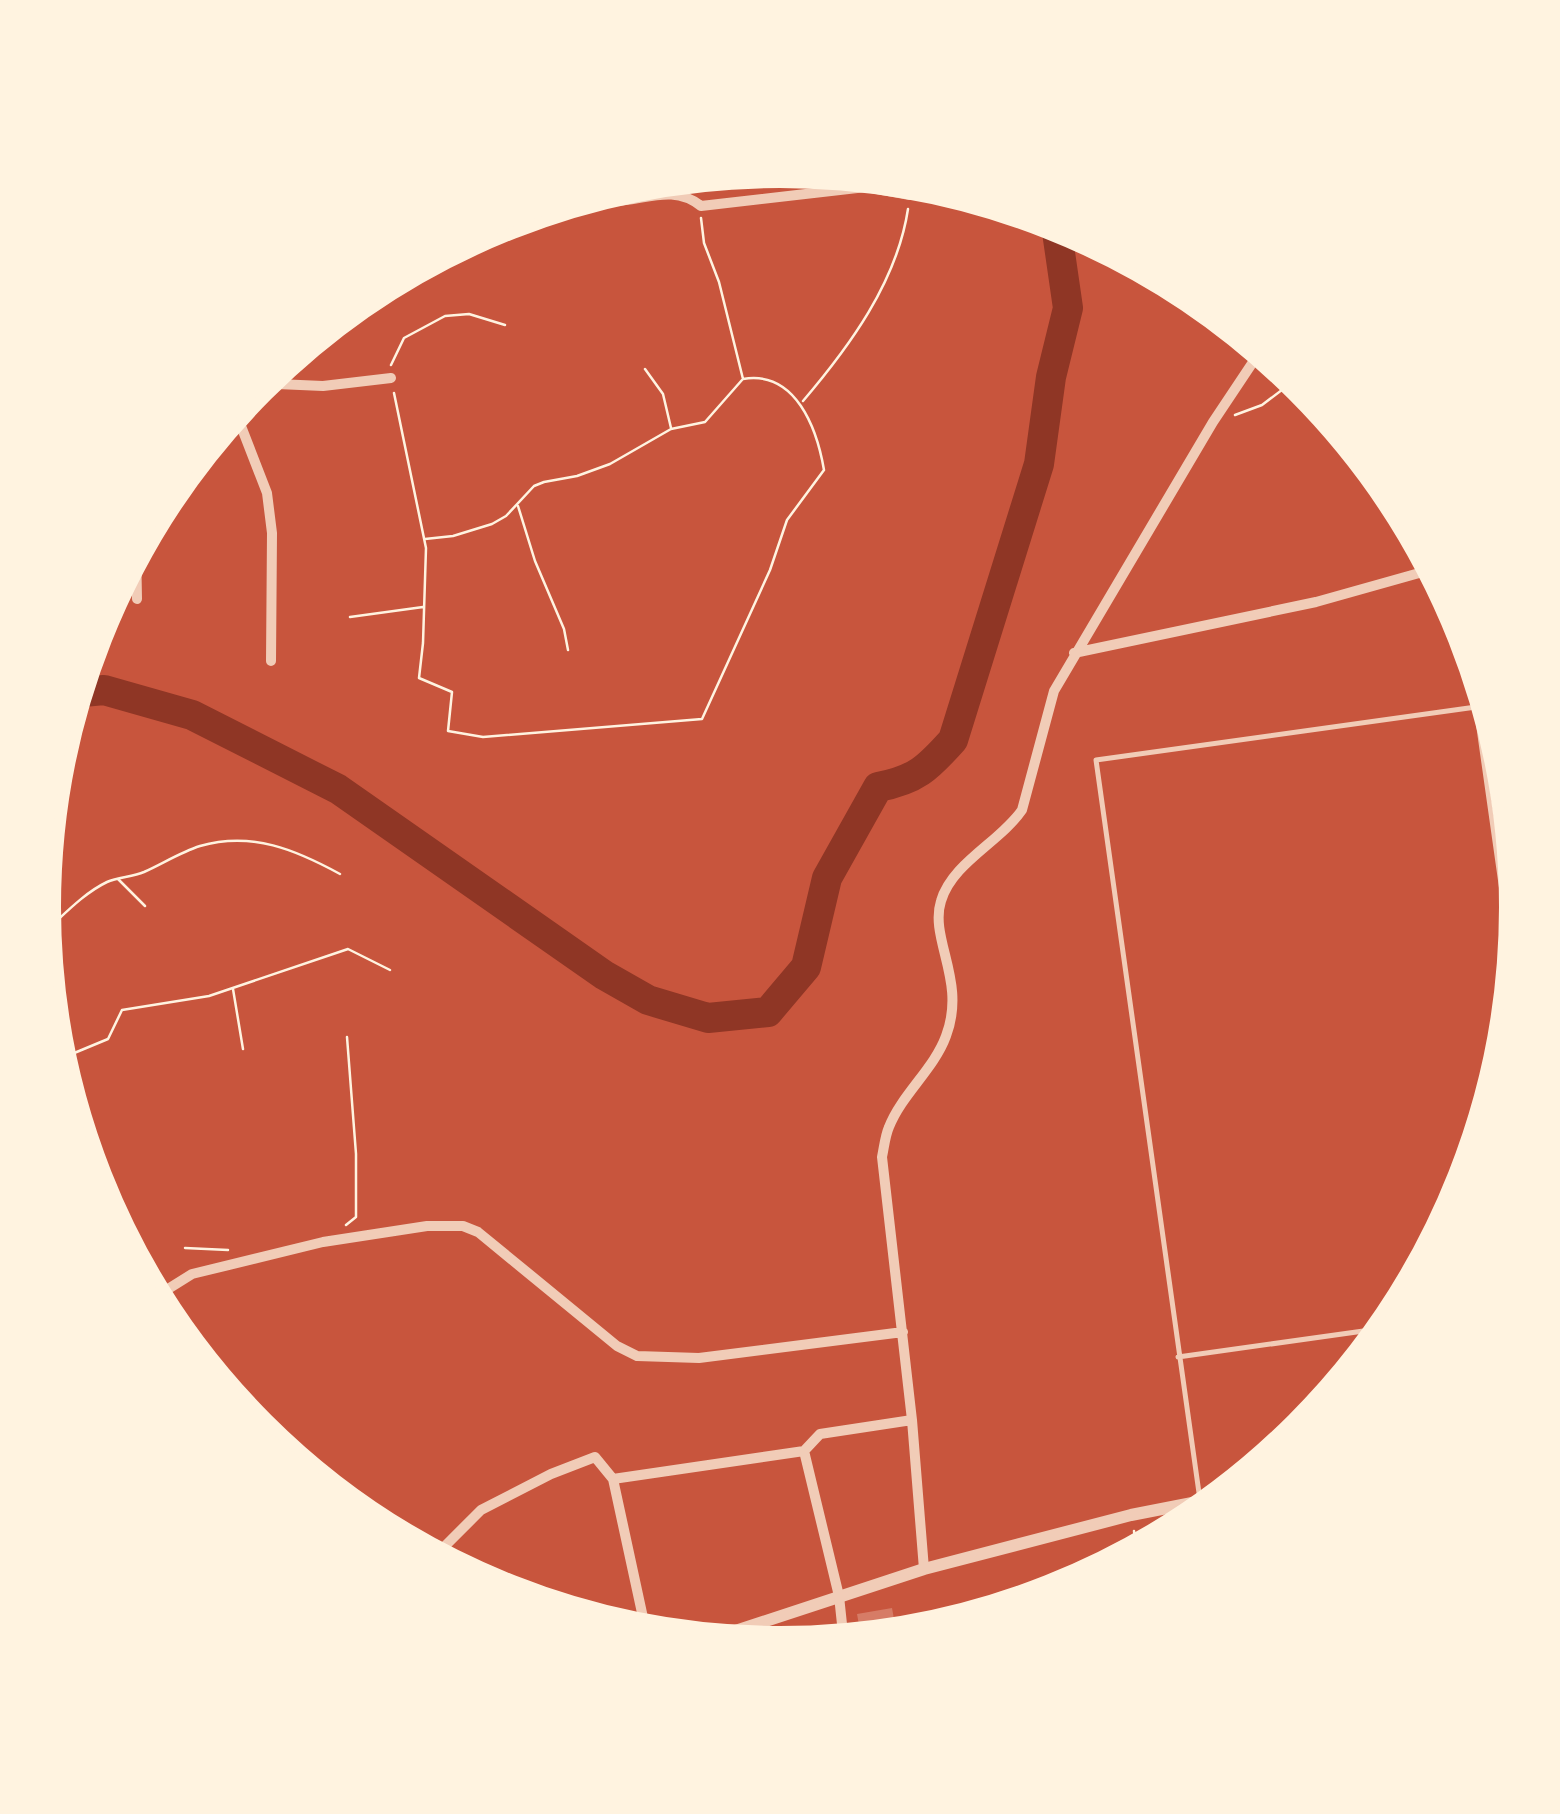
<svg xmlns="http://www.w3.org/2000/svg" width="1560" height="1814" viewBox="0 0 1560 1814" font-family="Ubuntu,sans-serif">
  <rect width="100%" height="100%" fill="#c8553d"/>
  <g fill="none" stroke-linecap="round" stroke-linejoin="round">
    <!-- river -->
    <path stroke="#8f3625" stroke-width="30" d="M73,693L104,690L192,715L338,789L604,975L648,1000L708,1018L768,1012L806,967L827,878L878,787C916,780 928,768 953,740L1039,464L1051,377L1068,308L1055,218"/>
  </g>
  <!-- building -->
  <path fill="#d67c66" d="M1019,1599L1020,1606L986,1617L984,1604Z
    M892,1608L896,1630L861,1636L857,1614Z"/>
  <g fill="none" stroke-linecap="round" stroke-linejoin="round">
    <!-- path -->
    <path stroke="#fff3e0" stroke-width="2.5" d="M794,182L803,167
      M391,365L404,338L445,316L469,314L505,325
      M645,369L663,394L671,428
      M394,393L426,548L423,643L419,678L452,692L448,731L483,737L702,719L770,570L787,520L824,470C817,429 796,370 743,379L719,282L704,243L701,218
      M803,401C849,347 897,282 908,209
      M1235,415L1262,405L1299,377
      M518,506L535,561L564,629L568,650
      M425,539L453,536L492,524L506,516L534,486L544,482L577,476L610,464L671,429L705,422L742,380
      M350,617L423,607
      M118,879L145,906
      M40,936C61,918 82,894 107,882C118,877 132,877 144,872C162,864 181,852 200,846C252,831 296,850 340,874
      M233,989L243,1049
      M55,1061L108,1039L122,1010L209,996L348,949L390,970
      M346,1225L356,1217V1154L347,1037
      M185,1248L228,1250
      M1134,1531L1137,1554"/>
    <!-- service -->
    <path stroke="#f1ccb7" stroke-width="5" d="M1178,1357L1392,1327
      M1200,1500L1096,760L1476,707L1515,983"/>
    <!-- minor -->
    <path stroke="#f1ccb7" stroke-width="10" d="M626,196L666,176
      M574,197C588,198 602,201 615,201C646,200 673,184 701,206L866,187L910,195L909,177
      M254,383L323,386L391,378
      M234,408L267,493L272,533L271,661
      M136,545L137,599
      M1074,653L1316,602L1437,568
      M152,1299L192,1274L323,1242L427,1226H463L478,1232L617,1346L637,1356L699,1358L903,1332
      M613,1479L647,1636
      M432,1559L481,1510L551,1474L595,1457L613,1479L804,1451
      M924,1569L912,1420L882,1157C884,1148 885,1136 889,1127C902,1094 934,1069 946,1036C967,981 929,939 941,901C952,863 1000,842 1022,810L1054,691L1213,422L1263,347
      M844,1643L839,1596L804,1451L820,1434L912,1420"/>
    <!-- tertiary -->
    <path stroke="#f1ccb7" stroke-width="12" d="M702,1642L924,1569L1131,1515L1228,1496"/>
  </g>
  <!-- crop -->
  <path d="M0 0H1560V1814H0ZM55 907a725 725 0 1 1 1450 0a725 725 0 1 1-1450 0Z" fill="#fff3e0" fill-rule="evenodd"/>
  <path fill="none" stroke="#fff3e0" stroke-width="12" d="M55 907a725 725 0 1 1 1450 0a725 725 0 1 1-1450 0Z"/>
</svg>
